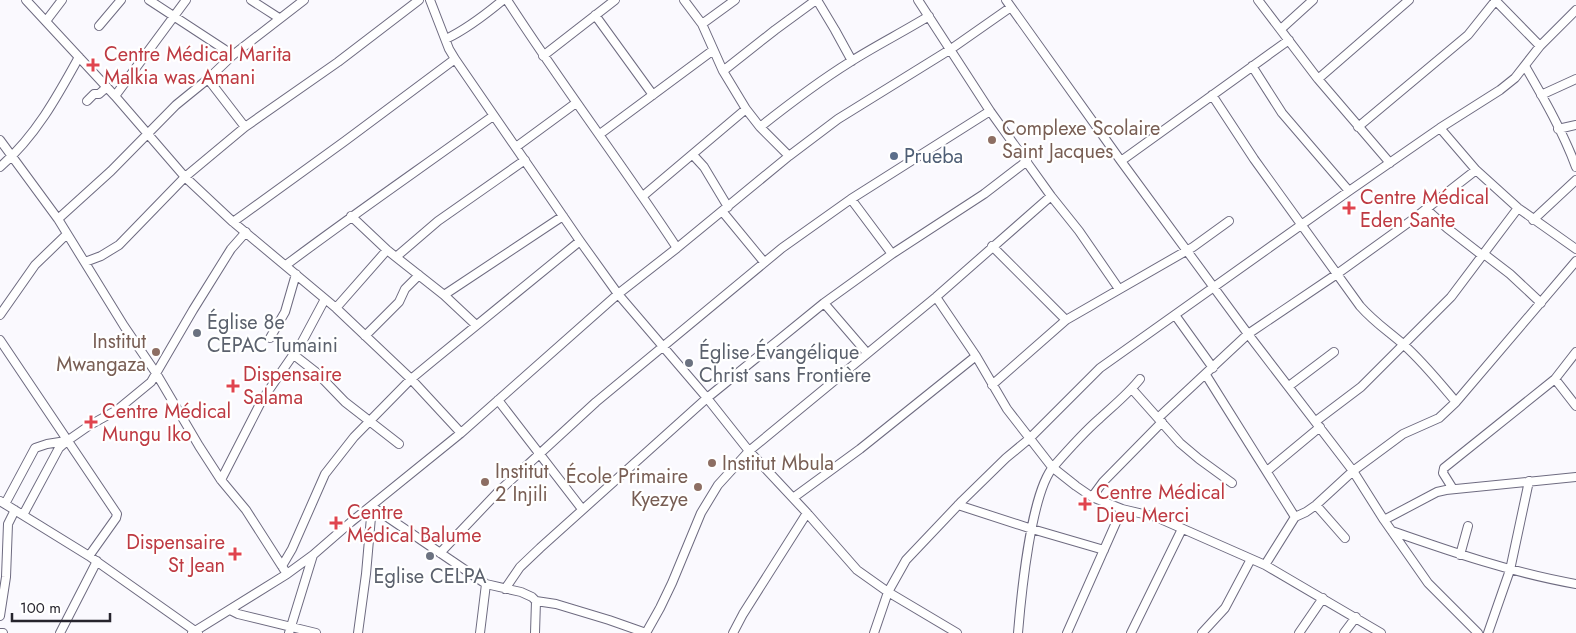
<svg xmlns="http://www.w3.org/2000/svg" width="1576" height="633" viewBox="0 0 1576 633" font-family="Jost,sans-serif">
  <rect width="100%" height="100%" fill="#faf9fe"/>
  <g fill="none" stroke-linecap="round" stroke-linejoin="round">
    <defs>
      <path id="minor" d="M26,0L115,96L185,177L233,222L336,308L411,379L461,433
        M149,0L233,55
        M251,0L279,18
        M430,0L449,49L455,59L580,241L618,294L707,398L749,451L807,513L857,570L888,592L957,633
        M507,0C561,84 622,164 677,248
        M684,0L702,24L723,71L746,109L760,127L789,156
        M817,0L835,30L852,61
        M918,0L990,111L1051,196L1079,231L1119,289
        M1006,0L1121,161L1248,334L1353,471L1384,520L1428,583L1478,633
        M1258,0L1318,79L1390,163
        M1495,0L1540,46
        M595,15L653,95
        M46,21L62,0
        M702,24L735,0
        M99,26L121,0
        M1281,29L1313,0
        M446,39C467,29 485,15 503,0
        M543,56L615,0
        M1252,66L1282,113L1349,191
        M1525,66C1544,99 1563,132 1576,167
        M723,71L775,30L816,0
        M208,79L245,127
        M1318,79L1409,0
        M1212,95L1254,159L1360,306C1374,322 1388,331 1404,345C1423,362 1439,382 1456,402
        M1541,95L1576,79
        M115,96L186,0
        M87,101L94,94H99L107,87
        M760,127C789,104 818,82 850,62C875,46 903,32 929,16
        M1358,127L1468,35L1496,0
        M1440,128L1476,170L1518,208L1576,249
        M1558,129L1576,125
        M600,134L712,51
        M0,140L58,219L124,326L156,373L199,446L221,480L246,510L287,574
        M516,147L576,103
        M693,155L704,167L728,207
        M1121,161L1289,40
        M0,167C35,137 57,97 79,57
        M643,196L746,109
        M851,199L892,254
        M1426,209L1447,228L1483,256
        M722,211L764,262
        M351,216L387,250L444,295L476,325
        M58,219L111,171L176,105L208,79L233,55L304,0
        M1533,220L1576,180
        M233,222L345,141L455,59
        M992,246L1066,320
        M1484,254L1510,274L1541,303
        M396,257L438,221L525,160
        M85,262L101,256L119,245L185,177L245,127L338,62L419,0
        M286,265C354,214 424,166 493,116
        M444,295L563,216
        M936,297L976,356L1007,409L1052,467L1076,486L1092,497L1122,509L1156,517L1265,565L1381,633
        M824,303L867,353
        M336,308L387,250
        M0,315L35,265L67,234
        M1175,315L1213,368
        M365,336L399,302L405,289L419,275
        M270,338L285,312L296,274
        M0,340L117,514L116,518L89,556
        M294,355L317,373L345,402L399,444
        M1206,375L1295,517
        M1555,379L1576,406
        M992,385L1066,320L1193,247L1229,221
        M1289,386L1334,352
        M1132,389L1180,443L1199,459L1232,483
        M498,400L582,509
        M1158,418L1248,334L1337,274L1412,220L1476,170
        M1316,421L1361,387L1451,297L1518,208
        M1267,471L1320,427
        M221,480L262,400L302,342L325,299
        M1453,489L1443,473L1444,468L1555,379L1576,352
        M1092,497L1103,482L1162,422
        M793,498L860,449L976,356
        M0,501L89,556L198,633
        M5,504L35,448L47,444L66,441
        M958,505L1032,529L1104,550
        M1316,505L1345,538
        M371,506L486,584L521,592L532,597L536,601L556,604L609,620L646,633L660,608L672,583L701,513L718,485L749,451L936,297L1051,196
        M23,515L59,448L67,441L90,425L117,410L151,382L193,310L231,249L246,232
        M1384,520L1437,492L1446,490L1576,477
        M1392,531C1452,552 1513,573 1576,584
        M440,553L498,492L596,402L782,248L851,199L990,111
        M1460,555L1468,526
        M1265,565L1295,517L1306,512L1316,505L1353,471L1403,434L1439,418L1456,402L1576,261
        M282,566L292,549L325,474L354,437L411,379L434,360L580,241
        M505,589L520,567L540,548L707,398L824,303L892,254L984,194L1027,161
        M230,610L238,614L316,633
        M0,616L6,577L8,524L15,510
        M0,633H3
        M60,633L97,561
        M192,633L287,574L313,555L351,522L461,433L618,294L677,248L789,156L838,119L951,49L1011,7
        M289,633L313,555
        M358,633L366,574L371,517L374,508
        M480,633L486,584
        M535,633L536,601
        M733,633L743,614L807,513
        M874,633L888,592L906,560L962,501L1006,458L1029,439L1100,368L1349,191L1440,128L1500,90L1515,78L1540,46L1576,10
        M1018,633C1021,597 1031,491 1054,466C1068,450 1083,433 1099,419C1113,406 1128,394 1140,379
        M1067,633L1122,509
        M1131,633L1182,529
        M1202,633L1225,608L1251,559
        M1299,633L1323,598
        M1344,633L1356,617
        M1488,633L1510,570L1529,481"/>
    </defs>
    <!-- minor casing -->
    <use href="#minor" stroke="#6e6b80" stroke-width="10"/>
    <!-- minor -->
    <use href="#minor" stroke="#fff" stroke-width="8"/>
  </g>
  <!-- markers -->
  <g fill="#e0444e" stroke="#fff" stroke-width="2">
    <path d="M90.5 57.5h5v5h5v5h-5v5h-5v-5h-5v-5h5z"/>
    <path d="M1346.5 200.5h5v5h5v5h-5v5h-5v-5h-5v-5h5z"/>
    <path d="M230.5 378.5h5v5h5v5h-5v5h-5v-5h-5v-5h5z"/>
    <path d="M88.5 414.5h5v5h5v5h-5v5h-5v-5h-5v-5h5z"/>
    <path d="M1082.5 496.5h5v5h5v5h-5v5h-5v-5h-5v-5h5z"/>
    <path d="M333.5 515.5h5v5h5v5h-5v5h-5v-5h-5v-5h5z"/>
    <path d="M232.5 546.5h5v5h5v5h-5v5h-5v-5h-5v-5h5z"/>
  </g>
  <g fill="#8d6e63" stroke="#fff" stroke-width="2">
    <circle cx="992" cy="140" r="5"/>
    <circle cx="156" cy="352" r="5"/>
    <circle cx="712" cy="463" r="5"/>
    <circle cx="485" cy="482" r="5"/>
    <circle cx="698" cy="487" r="5"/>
  </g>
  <circle fill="#5c6f8a" stroke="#fff" stroke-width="2" cx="894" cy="156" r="5"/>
  <g fill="#6b7280" stroke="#fff" stroke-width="2">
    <circle cx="197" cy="333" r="5"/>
    <circle cx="689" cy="363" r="5"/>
    <circle cx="430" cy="556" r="5"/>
  </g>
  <g text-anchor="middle" stroke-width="4.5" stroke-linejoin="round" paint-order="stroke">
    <!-- health labels -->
    <g font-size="20" fill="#be3a42" stroke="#fff" text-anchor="start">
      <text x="104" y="61">Centre Médical Marita<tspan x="104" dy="23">Malkia was Amani</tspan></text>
      <text x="1360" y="204">Centre Médical<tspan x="1360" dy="23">Eden Sante</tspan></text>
      <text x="243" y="381">Dispensaire<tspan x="243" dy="23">Salama</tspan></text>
      <text x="102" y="418">Centre Médical<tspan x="102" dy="23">Mungu Iko</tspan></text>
      <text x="1096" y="499">Centre Médical<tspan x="1096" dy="23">Dieu Merci</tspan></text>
      <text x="347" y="519">Centre<tspan x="347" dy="23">Médical Balume</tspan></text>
      <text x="225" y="549" text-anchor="end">Dispensaire<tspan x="225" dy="23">St Jean</tspan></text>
    </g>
    <!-- education labels -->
    <g font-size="20" fill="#785e54" stroke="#fff" text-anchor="start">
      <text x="1002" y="135">Complexe Scolaire<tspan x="1002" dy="23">Saint Jacques</tspan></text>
      <text x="146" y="348" text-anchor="end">Institut<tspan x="146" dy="23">Mwangaza</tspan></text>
      <text x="722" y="470">Institut Mbula</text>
      <text x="495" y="478">Institut<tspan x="495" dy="23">2 Injili</tspan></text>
      <text x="688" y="483" text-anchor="end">École Primaire<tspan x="688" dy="23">Kyezye</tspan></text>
    </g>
    <!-- service labels -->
    <g font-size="20" fill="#4e5e75" stroke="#fff" text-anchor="start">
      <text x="904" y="163">Prueba</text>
    </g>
    <!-- worship labels -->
    <g font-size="20" fill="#5b616d" stroke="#fff" text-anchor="start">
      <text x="207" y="329">Église 8e<tspan x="207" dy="23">CEPAC Tumaini</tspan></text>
      <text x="699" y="359">Église Évangélique<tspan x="699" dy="23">Christ sans Frontière</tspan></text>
      <text x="430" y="583" text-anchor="middle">Eglise CELPA</text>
    </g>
  </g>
  <!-- scale -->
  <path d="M12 613v8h98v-8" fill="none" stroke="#26242d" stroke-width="2.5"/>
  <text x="20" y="613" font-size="15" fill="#26242d" stroke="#ffffff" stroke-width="4" paint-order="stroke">100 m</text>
</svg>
